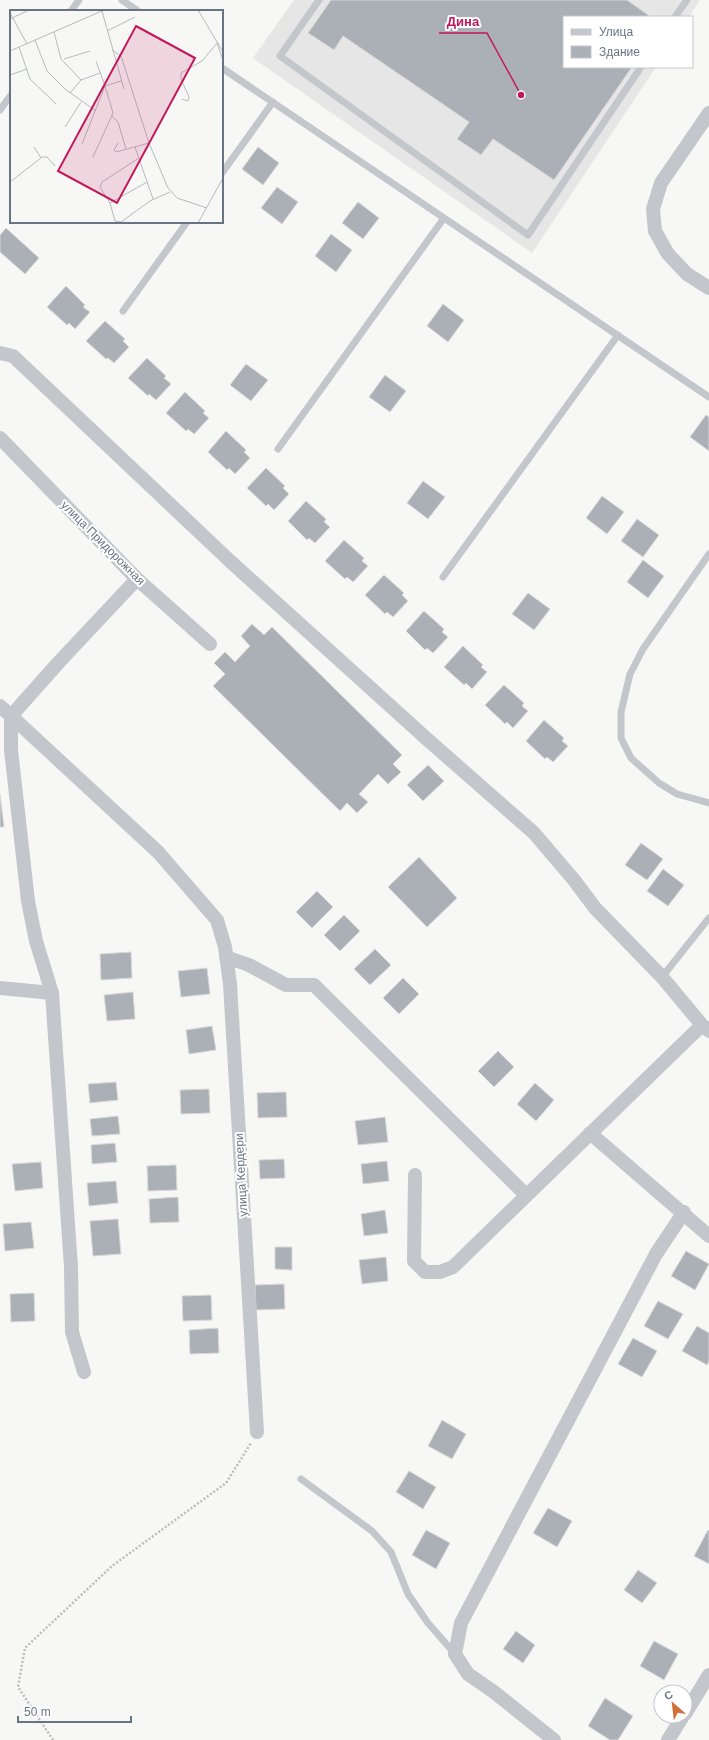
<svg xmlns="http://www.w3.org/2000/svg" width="709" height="1740" viewBox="0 0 709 1740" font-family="Arial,sans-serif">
  <rect width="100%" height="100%" fill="#f7f7f5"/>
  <!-- built -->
  <path fill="#e5e6e5" d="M294,0H700L689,17H564V67H656L532,253L253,58Z"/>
  <!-- building -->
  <path fill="#abb0b7" stroke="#d9d9d7" d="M331,0H627L651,17H564V67H632L554,180L493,139L481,155L457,139L469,122L343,36L334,50L308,33Z
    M258,147L279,163L263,185L242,169Z
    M277,187L298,202L282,224L261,208Z
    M358,202L379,218L363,239L342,223Z
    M6,228L39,258L25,274L0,252V235Z
    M331,234L352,250L336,272L315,256Z
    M66,286L85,305L83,307L90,312L75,329L69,323L67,325L47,307Z
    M443,304L464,320L448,342L427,326Z
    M105,321L125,339L123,341L129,347L114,363L108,358L106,359L86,341Z
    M147,358L166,376L164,378L171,384L156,400L149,394L148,396L128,378Z
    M246,364L268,380L251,401L230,385Z
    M385,375L406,391L390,412L369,397Z
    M185,392L205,411L203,413L209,418L194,434L188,429L186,431L166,413Z
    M706,415L709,417V451L690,437Z
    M226,431L246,450L244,452L250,458L235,474L229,468L227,470L208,452Z
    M266,468L285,486L283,488L289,494L274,510L268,504L266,506L247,488Z
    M423,481L445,497L428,519L407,503Z
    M602,496L624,512L607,534L586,518Z
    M306,501L326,519L324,522L330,527L315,543L309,538L307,540L288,521Z
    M637,519L659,535L643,557L621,541Z
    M344,540L364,558L362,561L368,566L353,582L347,577L345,579L325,561Z
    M643,560L664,576L648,598L627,582Z
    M384,575L404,593L402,595L408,601L393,617L387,612L385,614L365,595Z
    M528,593L550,609L534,630L512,614Z
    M424,611L444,629L442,632L448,637L433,653L427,648L425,650L406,631Z
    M252,624L264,635L272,627L402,755L393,764L401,772L388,784L378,774L359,794L368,802L357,813L347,803L340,811L213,686L225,674L214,663L225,652L235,662L250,646L241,636Z
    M463,646L483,665L481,667L487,672L472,689L466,683L464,685L444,667Z
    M504,685L524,703L522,706L528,711L513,728L507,722L505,724L485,705Z
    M544,720L564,738L562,741L568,746L553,762L547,757L545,759L526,741Z
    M428,765L444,781L423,801L407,785Z
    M0,794L4,827H0Z
    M641,843L663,859L647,880L625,865Z
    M419,857L457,898L427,927L388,887Z
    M663,869L684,885L668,906L647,891Z
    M317,891L333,907L312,928L296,912Z
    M344,915L360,931L340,951L324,935Z
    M375,949L391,965L370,985L354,969Z
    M131,952L132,978L101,980L100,954Z
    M207,968L210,994L181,997L178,971Z
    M403,978L419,994L399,1014L383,998Z
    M133,992L135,1019L107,1021L104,995Z
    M212,1026L216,1050L189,1054L186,1030Z
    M498,1051L514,1067L494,1087L478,1071Z
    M116,1082L118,1100L90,1103L88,1084Z
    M535,1083L554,1100L536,1121L517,1104Z
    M209,1089L210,1113L181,1114L180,1090Z
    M286,1092L287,1117L258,1118L257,1093Z
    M118,1116L120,1134L92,1136L90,1119Z
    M385,1117L388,1142L358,1145L355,1121Z
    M115,1143L117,1162L92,1164L91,1145Z
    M284,1159L285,1178L260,1179L259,1160Z
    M387,1161L389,1181L363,1184L361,1164Z
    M41,1162L43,1188L15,1191L12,1164Z
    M176,1165L177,1190L148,1191L147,1166Z
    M116,1181L118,1203L89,1206L87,1183Z
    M178,1197L179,1222L150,1223L149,1199Z
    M385,1210L388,1233L364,1236L361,1214Z
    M118,1219L121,1254L93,1256L90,1221Z
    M31,1222L34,1248L5,1251L3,1224Z
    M275,1247H292V1270L275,1269Z
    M686,1251L709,1264L695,1290L671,1276Z
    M386,1257L388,1281L362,1284L359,1260Z
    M284,1284L285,1309L256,1310L255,1285Z
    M34,1293L35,1321L11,1322L10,1294Z
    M211,1295L212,1320L183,1321L182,1296Z
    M658,1301L683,1314L668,1339L644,1326Z
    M697,1326L709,1333V1361L707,1365L682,1351Z
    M218,1328L219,1353L190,1354L189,1330Z
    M633,1338L657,1351L642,1377L618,1364Z
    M442,1420L466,1434L452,1459L428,1446Z
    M409,1471L436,1487L423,1509L396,1492Z
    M548,1508L572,1521L557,1547L533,1533Z
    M426,1530L450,1543L436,1569L412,1555Z
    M708,1530L709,1531V1564L694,1556Z
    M638,1570L657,1583L642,1603L624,1590Z
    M516,1631L535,1645L523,1663L503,1649Z
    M654,1641L678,1654L664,1680L640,1666Z
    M605,1698L633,1716L618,1740H610L588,1726Z"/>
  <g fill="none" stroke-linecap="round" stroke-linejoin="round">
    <!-- path -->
    <path stroke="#bbbdc0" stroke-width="2.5" stroke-dasharray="2 2" stroke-linecap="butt" d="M53,1740L18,1687L25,1648L112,1566L226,1483L251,1443"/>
    <!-- lane -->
    <path stroke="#c3c6ca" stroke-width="7" d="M122,0L138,11
      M319,0L280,56L528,235L641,67
      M71,11L79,0
      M675,17L687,0
      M222,68L709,397
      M0,110L11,95
      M222,173L273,102
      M123,311L187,222
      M278,449L444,218
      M709,554L643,649L630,674L621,712V738L631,758L659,783L677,794L709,803
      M443,577L618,335
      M662,977L709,918
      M301,1479L372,1531L391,1552L408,1594L428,1623L455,1654"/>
    <!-- street -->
    <path stroke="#c3c6ca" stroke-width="14" d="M709,113L661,183L653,209L655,231L668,254L687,274L709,288
      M0,353L13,356L231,562L428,740L534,833L574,880L595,908L662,977L702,1025L709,1031
      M0,438L137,579L210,644
      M137,579L59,662L11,716L158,852L217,920L225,947L230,984L257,1432
      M0,706L11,716V750L28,901L36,941L52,993L71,1267L72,1332L84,1372
      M226,957L249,965L286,985H314L526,1195
      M0,988L52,993
      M590,1133L709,1236
      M415,1175L414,1261L425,1272H440L453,1267L702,1025
      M685,1714L709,1675
      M554,1740L494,1692L468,1674L455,1654L461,1623L656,1254L684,1212
      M668,1740L683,1716"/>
  </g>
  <g text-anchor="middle" stroke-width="4" stroke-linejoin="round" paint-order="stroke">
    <!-- street labels -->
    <g font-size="12" fill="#697483" stroke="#fff">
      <text transform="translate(103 543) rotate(45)" y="4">улица Придорожная</text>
      <text transform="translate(241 1175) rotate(-93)" y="4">улица Кердери</text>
    </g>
  </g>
  <!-- overview -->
  <g transform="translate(10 10)">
    <rect width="213" height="213" fill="#f7f7f5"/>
    <path fill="none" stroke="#b6bbc0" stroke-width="1" d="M188,0L213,42M92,1L114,79M0,3L17,34M0,9L19,0M97,21L125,7M44,22L51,49L71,70L90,63M25,30L37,61L55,79L86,101M207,33L213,50M9,37L20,69L46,94M102,40L111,46L139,133L158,178L167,188L197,198M0,41L94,0M54,49L80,41M0,65L17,59M60,83L71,70M172,89L178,91L179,87L171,69V63L192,51L208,32M102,106L108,112L116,139M55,117L71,92M108,133L104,140L106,142L139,133M72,134L95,76L86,51M125,137L143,189M31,147H37L45,156M83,147L103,103L95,76L111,71M129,148L92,172L90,177L100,193L137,172M0,172L31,148L24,137M100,193L105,211L111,212L140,191L160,182M188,213L213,168"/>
    <path fill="#c2185b" fill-opacity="0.15" stroke="#c2185b" stroke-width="2" d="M126,16L185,48L107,193L48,161Z"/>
    <rect width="213" height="213" fill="none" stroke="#697483" stroke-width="2"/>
  </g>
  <!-- callouts -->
  <path fill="none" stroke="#c2185b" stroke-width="1.5" d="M521 95L487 33H439"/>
  <circle fill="#c2185b" stroke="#fff" stroke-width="1.5" cx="521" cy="95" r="4"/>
  <g font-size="13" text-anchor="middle" font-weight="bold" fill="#c2185b" stroke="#fff" stroke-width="4" stroke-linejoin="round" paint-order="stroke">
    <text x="463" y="26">Дина</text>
  </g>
  <!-- legend -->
  <rect x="563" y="16" width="130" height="52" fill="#ffffff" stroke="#c3c7cd"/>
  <rect x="571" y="29" width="20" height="6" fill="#c3c6ca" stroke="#c3c7cd"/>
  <text x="599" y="36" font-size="12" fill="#697483">Улица</text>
  <rect x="571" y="46" width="20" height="12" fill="#abb0b7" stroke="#c3c7cd"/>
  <text x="599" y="56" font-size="12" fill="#697483">Здание</text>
  <!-- north arrow -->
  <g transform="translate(673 1704) rotate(332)"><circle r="19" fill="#ffffff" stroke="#c3c7cd"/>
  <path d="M0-3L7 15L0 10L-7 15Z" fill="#d2703a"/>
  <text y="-6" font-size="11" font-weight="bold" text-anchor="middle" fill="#697483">С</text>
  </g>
  <!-- scale -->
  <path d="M18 1716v6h113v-6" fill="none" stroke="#697483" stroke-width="2"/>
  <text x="24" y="1716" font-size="12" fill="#697483" stroke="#ffffff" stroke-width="3" paint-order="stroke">50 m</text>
</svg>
